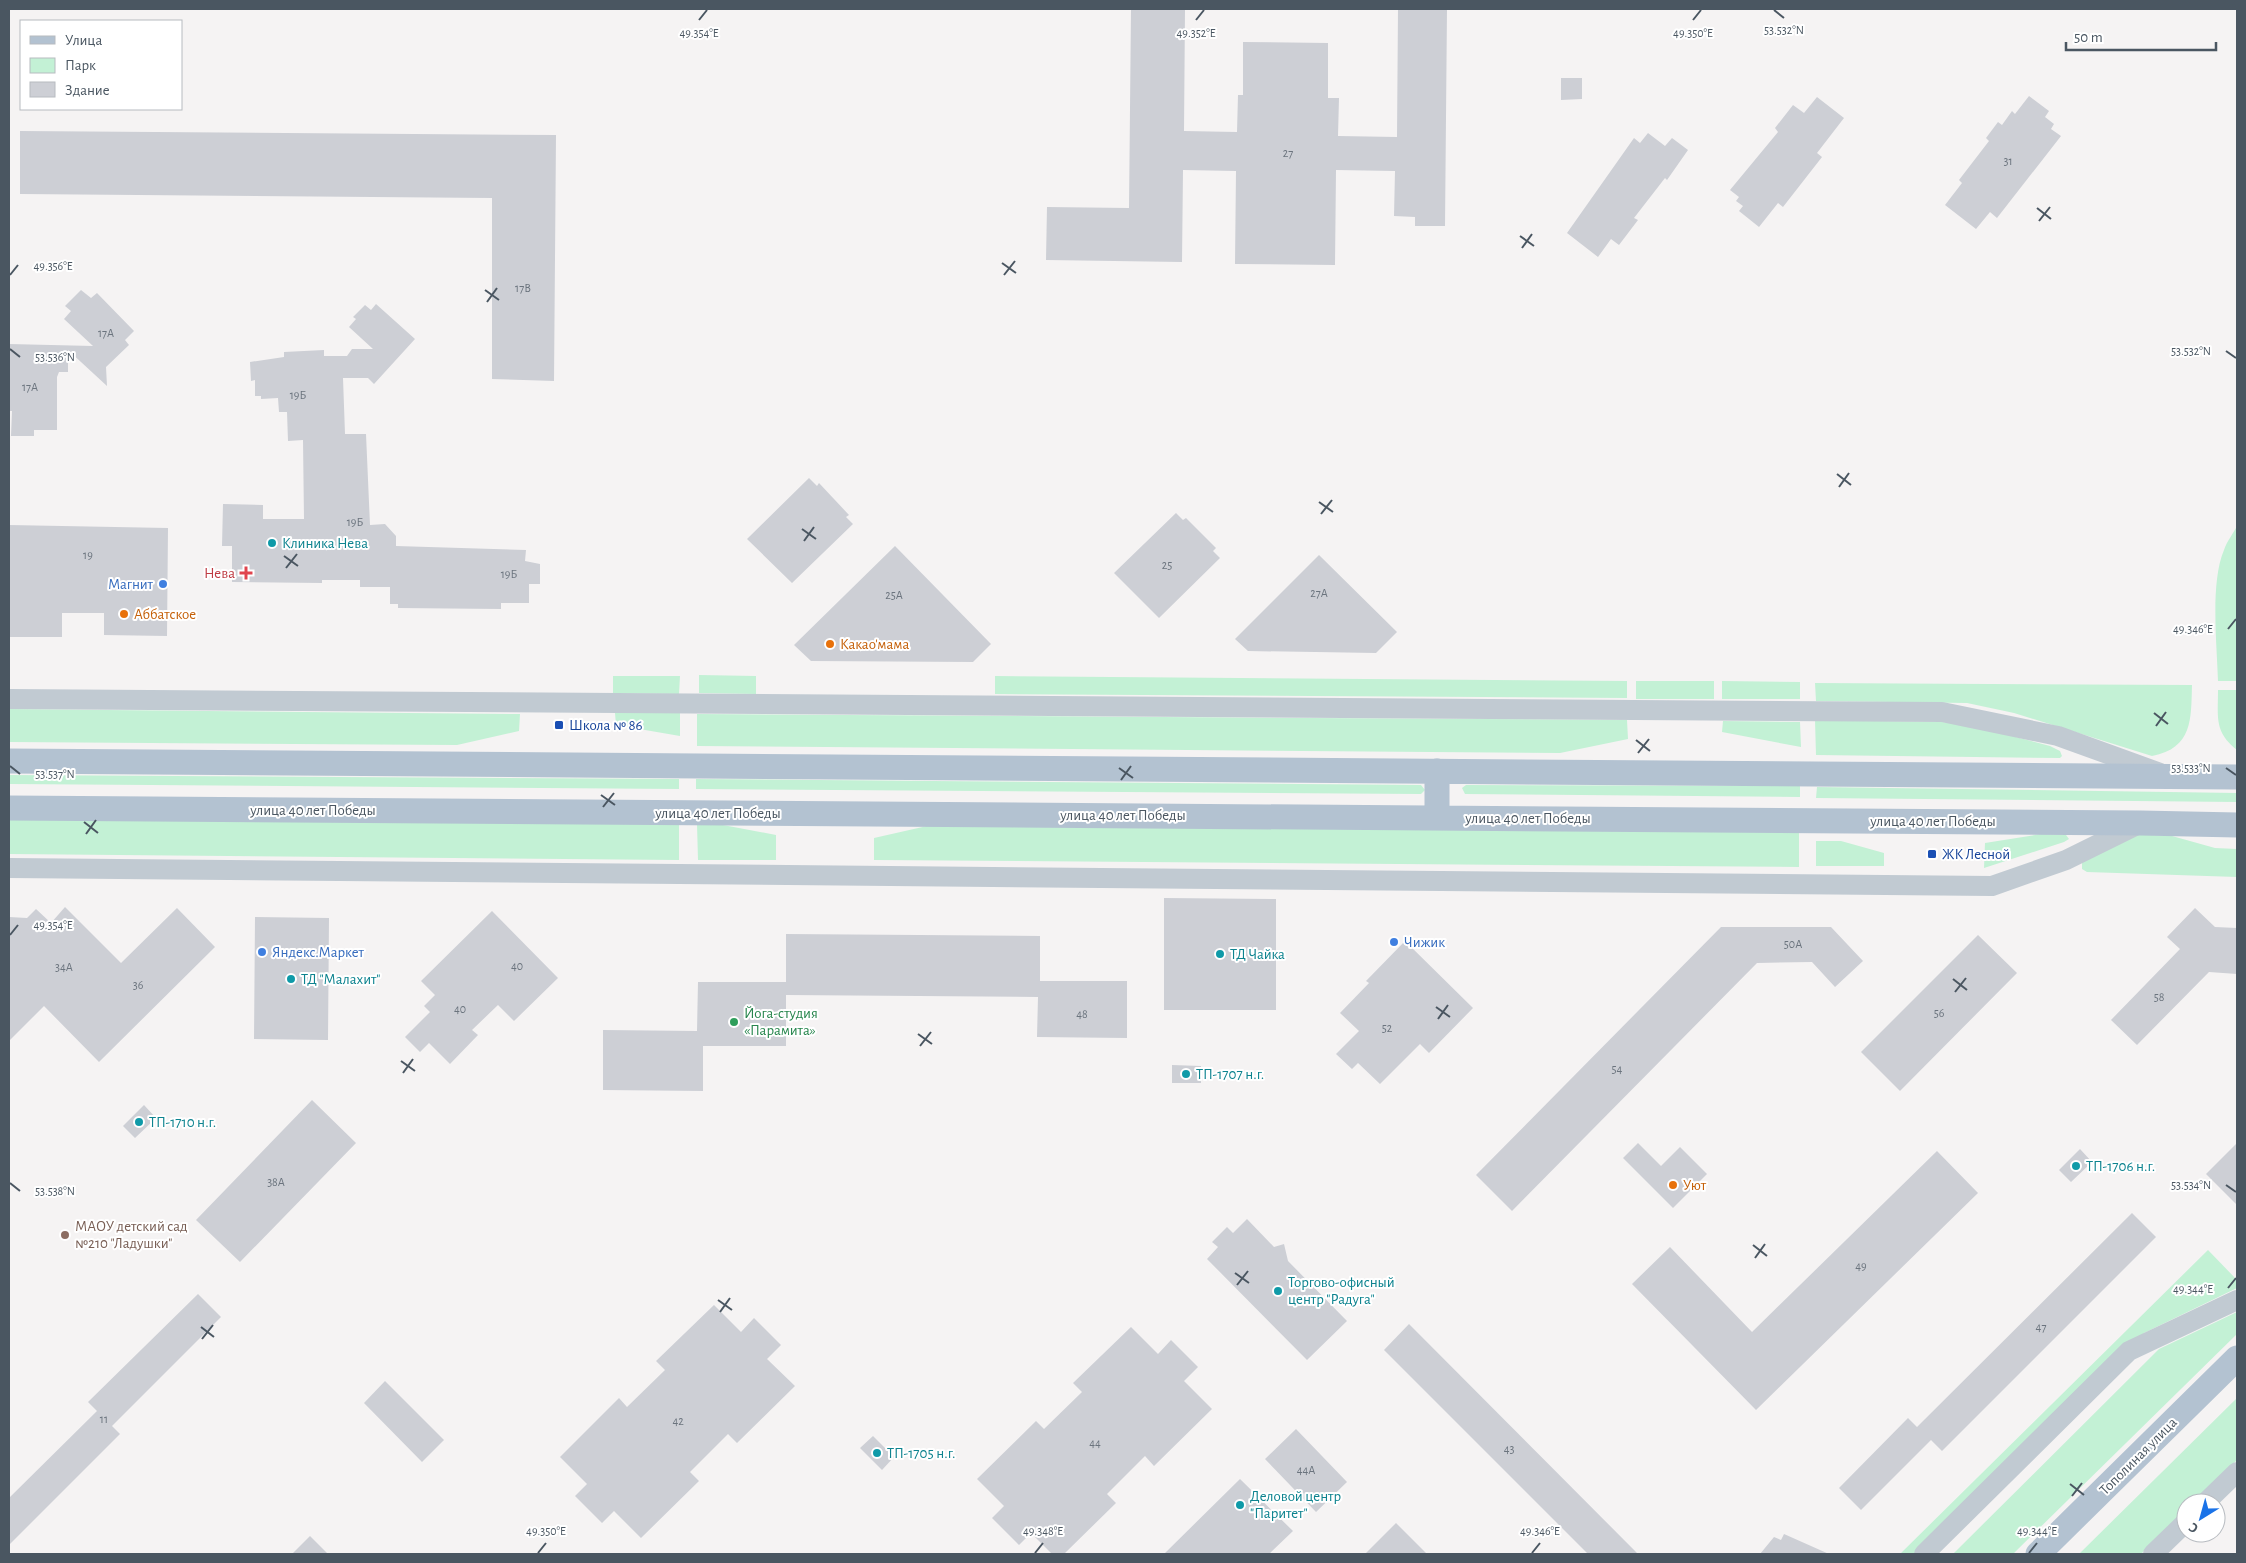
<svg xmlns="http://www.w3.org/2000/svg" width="2246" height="1563" viewBox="0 0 2246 1563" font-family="'Alegreya Sans',sans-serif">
  <rect width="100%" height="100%" fill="#f5f3f3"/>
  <!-- green -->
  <path fill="#c3f1d5" d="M2237,526V681H2218C2217,644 2210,583 2224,550C2227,541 2233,534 2237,526Z
    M699,675L756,676V694L699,693Z
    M613,676H680L679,694L613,693Z
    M995,676L1627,681V698L995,694Z
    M1636,681H1714V699H1636Z
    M1722,681L1800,682V699H1722Z
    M1815,683L2192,685C2191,719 2193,748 2152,756L2014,713L1967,703L1816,701Z
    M2218,690H2237V750C2214,732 2218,717 2218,690Z
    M9,709L520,714L519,731L457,745L9,742Z
    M615,713H680V736L616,725Z
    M697,714L1627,720L1628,739L1560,753L697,746Z
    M1815,720L1942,722L1970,725L2050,746L2060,751L2062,756L2060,758L1816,755Z
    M1723,721L1800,722L1801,747L1722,732Z
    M9,775L679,779V789L9,784Z
    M696,779L1421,785L1425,790L1421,794L696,789Z
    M1466,785L1800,786V797L1465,794L1462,788Z
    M1817,787L2237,793V802L1816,798Z
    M9,818L679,824V860L9,854Z
    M697,824L723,825L776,835V860H698Z
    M927,826L1799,830V867L874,860V838Z
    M2041,834L2066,835L2069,839L2064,842L1984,868L1985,843Z
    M2128,834L2172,836L2215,848L2237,849V877L2087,872L2082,869V862Z
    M1816,841H1841L1884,853V866H1816Z
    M2208,1250L2237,1280V1288L2144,1333L1923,1554H1900Z
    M2237,1312V1334L2013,1554H1953L2159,1349Z
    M2237,1398V1460L2194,1503H2186V1510L2141,1554H2079Z"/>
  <!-- building -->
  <path fill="#cdcfd5" d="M1131,9H1185L1184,131L1237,132L1238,95H1243V42L1328,43V98H1339L1338,136L1397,137L1398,9H1447L1445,226H1415V217L1394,216L1395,171L1336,170L1335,265L1235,264L1236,171L1183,170L1182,262L1046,260L1047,207L1129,208Z
    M1561,78H1582V99L1561,100Z
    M2029,96L2049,111L2045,117L2054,124L2051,129L2061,136L1997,218L1990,212L1976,229L1945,205L1962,183L1959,180L1989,141L1986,138L1998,122L2002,125L2012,111L2015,114Z
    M1817,97L1844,118L1817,153L1822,157L1783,207L1778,203L1759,227L1739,211L1743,206L1736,201L1739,197L1730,190L1778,132L1775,128L1793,105L1804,113Z
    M20,131L556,135L554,381L492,379V198L20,194Z
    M1648,133L1665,146L1672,138L1688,150L1667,180L1665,178L1634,218L1638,220L1619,245L1611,239L1598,257L1567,233L1634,138L1640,143Z
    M81,290L91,298L97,293L134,331L125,340L129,345L106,367L107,386L68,350V372H59L57,377V430H34V436H11L12,411H9V344L93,346L64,319L71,311L65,306Z
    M376,304L415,339L374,384L368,378H343L345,434H366L370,525L385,524L396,536V546L526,550L525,561L540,564V584H529V603H501V609L398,608V604H390V587H360V580H322V583L232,582V546H222L223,504L263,505V519H304L303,440L288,441L287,412H279L278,398L261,399V396H255V380L251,381L250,362L284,357V352L324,350V356H347L352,349H373L349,327L356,319L353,317L365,305L371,310Z
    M809,478L817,486L819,483L849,515L846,517L853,524L792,583L747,539Z
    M1176,513L1183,520L1186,518L1216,548L1213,551L1220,558L1159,618L1114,573Z
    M9,525L168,528L167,636L104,635V613H62V637H9Z
    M895,546L991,644L973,662L811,661L794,645Z
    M1319,555L1397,632L1376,653L1248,651L1235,639Z
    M1164,898L1276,899V1010H1164Z
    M65,907L121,963L177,908L215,947L99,1062L44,1006L9,1041V917L27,918L36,909L51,923Z
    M2195,908L2215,927L2237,928V974L2209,972L2137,1045L2111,1020L2180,949L2167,937Z
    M492,911L558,978L514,1021L498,1005L472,1030L478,1035L450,1064L429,1043L420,1052L405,1037L430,1012L424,1006L435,995L421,981Z
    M255,917L329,918L328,1040L254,1039Z
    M1721,927H1831L1863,961L1835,987L1812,962L1757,963L1512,1211L1476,1175Z
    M786,934L1040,936V981H1127V1038L1037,1037L1038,997L786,995V1046H703V1091L603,1090V1030L697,1031L698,982H786Z
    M1978,935L2017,973L1900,1091L1861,1052Z
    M1405,941L1473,1008L1429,1053L1420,1044L1380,1084L1358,1063L1352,1069L1336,1054L1359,1031L1340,1013L1369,983L1366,981Z
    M1172,1065L1201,1066V1083H1172Z
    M312,1100L356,1143L240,1262L196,1220Z
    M144,1105L156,1118L135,1138L123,1126Z
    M1638,1143L1661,1166L1680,1147L1707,1174L1673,1208L1623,1158Z
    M2237,1143V1205L2206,1174Z
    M2080,1149L2092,1162L2071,1182L2059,1170Z
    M1937,1151L1978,1193L1756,1410L1632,1284L1670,1247L1752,1332Z
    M2132,1213L2156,1237L1942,1451L1931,1440L1861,1510L1839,1488L1908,1418L1917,1427Z
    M1247,1219L1274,1247L1284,1244L1288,1261L1347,1321L1307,1360L1207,1259L1218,1247L1212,1242L1227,1227L1233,1233Z
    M198,1294L221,1317L112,1426L120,1434L9,1545V1498L97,1411L88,1402Z
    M714,1305L741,1332L754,1318L781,1345L767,1359L795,1386L737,1443L728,1434L690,1472L699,1481L641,1538L614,1511L602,1523L575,1496L587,1484L560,1457L619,1398L627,1407L665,1370L656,1361Z
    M1409,1324L1638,1554H1588L1384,1350Z
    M1131,1327L1158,1354L1171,1340L1198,1367L1184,1381L1212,1409L1154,1466L1145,1456L1107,1494L1116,1503L1064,1554H1052L1031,1533L1019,1545L992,1518L1004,1506L977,1479L1036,1421L1044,1429L1082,1392L1073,1383Z
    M385,1381L444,1440L422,1462L364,1403Z
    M1296,1429L1347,1482L1316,1512L1265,1459Z
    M873,1436L894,1457L882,1470L860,1448Z
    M1240,1479L1293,1531L1269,1554H1164Z
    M1396,1523L1427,1554H1365Z
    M1784,1534L1829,1554H1760L1774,1537L1781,1540Z
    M310,1536L328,1554H292Z"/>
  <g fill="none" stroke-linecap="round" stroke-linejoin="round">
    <!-- minor -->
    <path stroke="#c1cad2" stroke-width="20" d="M9,699L1942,712L2058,736L2160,773
      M9,868L1992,886L2066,860L2139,824
      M2205,1503L2237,1472
      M1924,1554L2129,1351L2237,1300
      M2153,1554L2186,1522"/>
    <!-- major -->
    <path stroke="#b3c2d1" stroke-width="25" d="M9,761L2237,777
      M9,808L2141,823L2237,825
      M1437,818V771
      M2038,1554L2237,1358"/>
  </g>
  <!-- ticks -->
  <path fill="none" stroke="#4a5661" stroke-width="2" d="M1774,10L1784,18M699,20L707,10M1196,20L1204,10M1693,20L1701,10M2037,208L2051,219M2039,221L2050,207M1520,236L1534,246M1522,248L1532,234M1002,263L1016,273M10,275L18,265M1004,275L1015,261M485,290L499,300M487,302L497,288M10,349L20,357M2226,351L2236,358M1837,474L1851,485M1839,487L1849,473M1319,502L1333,512M1321,514L1332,500M802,529L816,539M804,541L814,527M284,556L298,566M286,568L297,554M2228,629L2236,619M2154,713L2168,724M2156,726L2166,712M1636,740L1650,751M1638,753L1649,739M10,766L20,774M1119,768L1133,778M2226,768L2236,775M1121,780L1131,766M601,795L615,805M603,807L614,793M84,822L98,833M86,834L96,820M10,935L18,925M1953,979L1967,990M1955,992L1966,978M1436,1007L1450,1017M1438,1019L1448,1005M918,1034L932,1044M920,1046L931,1032M401,1061L415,1071M403,1073L413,1059M10,1183L20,1191M2226,1185L2236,1192M1753,1245L1767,1256M1755,1258L1765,1244M1235,1273L1249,1283M1237,1285L1248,1271M2228,1288L2236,1278M718,1300L732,1310M720,1312L730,1298M201,1327L214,1337M202,1339L213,1325M2070,1484L2084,1495M2072,1496L2082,1483M538,1553L546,1543M1035,1553L1043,1543M1532,1553L1540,1543M2029,1553L2037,1543"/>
  <!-- markers -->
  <g fill="#0f9aa8" stroke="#fff" stroke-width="2">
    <circle cx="272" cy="543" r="5"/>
    <circle cx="1220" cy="954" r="5"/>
    <circle cx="291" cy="979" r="5"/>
    <circle cx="1186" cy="1074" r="5"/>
    <circle cx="139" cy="1122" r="5"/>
    <circle cx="2076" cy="1166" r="5"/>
    <circle cx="1278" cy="1291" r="5"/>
    <circle cx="877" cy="1453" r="5"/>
    <circle cx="1240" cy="1505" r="5"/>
  </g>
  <path fill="#e0444e" stroke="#fff" stroke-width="2" d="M243.5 565.5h5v5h5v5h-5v5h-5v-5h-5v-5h5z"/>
  <g fill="#3f7fe0" stroke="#fff" stroke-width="2">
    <circle cx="163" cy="584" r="5"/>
    <circle cx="1394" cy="942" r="5"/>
    <circle cx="262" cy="952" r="5"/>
  </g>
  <g fill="#e8710a" stroke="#fff" stroke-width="2">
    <circle cx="124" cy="614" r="5"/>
    <circle cx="830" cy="644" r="5"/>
    <circle cx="1673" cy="1185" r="5"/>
  </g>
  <g fill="#1a4fb4" stroke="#fff" stroke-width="2">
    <rect x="554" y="720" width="10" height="10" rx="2.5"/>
    <rect x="1927" y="849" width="10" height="10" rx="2.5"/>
  </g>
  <circle fill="#2e9e5b" stroke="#fff" stroke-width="2" cx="734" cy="1022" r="5"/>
  <circle fill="#8d6e63" stroke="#fff" stroke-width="2" cx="65" cy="1235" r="5"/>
  <g text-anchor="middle" stroke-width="4" stroke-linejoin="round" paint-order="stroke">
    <!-- number labels -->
    <g font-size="12" fill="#6b747e">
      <text x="1288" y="157">27</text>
      <text x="2008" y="165">31</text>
      <text x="523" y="292">17В</text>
      <text x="106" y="337">17А</text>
      <text x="30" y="391">17А</text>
      <text x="298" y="399">19Б</text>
      <text x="355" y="526">19Б</text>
      <text x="88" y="559">19</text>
      <text x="1167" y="569">25</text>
      <text x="509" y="578">19Б</text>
      <text x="1319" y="597">27А</text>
      <text x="894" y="599">25А</text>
      <text x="1793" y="948">50А</text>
      <text x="517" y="970">40</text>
      <text x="64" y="971">34А</text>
      <text x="138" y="989">36</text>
      <text x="2159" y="1001">58</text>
      <text x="460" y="1013">40</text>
      <text x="1939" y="1017">56</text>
      <text x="1082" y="1018">48</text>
      <text x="1387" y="1032">52</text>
      <text x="1617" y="1073">54</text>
      <text x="276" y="1186">38А</text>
      <text x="1861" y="1270">49</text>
      <text x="2041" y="1331">47</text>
      <text x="104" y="1423">11</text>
      <text x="678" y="1425">42</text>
      <text x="1095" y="1447">44</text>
      <text x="1509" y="1453">43</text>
      <text x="1306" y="1474">44А</text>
    </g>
    <!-- culture labels -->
    <g font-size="15" fill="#0d838f" stroke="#fff" text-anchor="start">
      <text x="282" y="548">Клиника Нева</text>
      <text x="1230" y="959">ТД Чайка</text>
      <text x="301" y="984">ТД "Малахит"</text>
      <text x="1196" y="1079">ТП-1707 н.г.</text>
      <text x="149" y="1127">ТП-1710 н.г.</text>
      <text x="2086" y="1171">ТП-1706 н.г.</text>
      <text x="1288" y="1287">Торгово-офисный<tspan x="1288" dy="17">центр "Радуга"</tspan></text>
      <text x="887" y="1458">ТП-1705 н.г.</text>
      <text x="1250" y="1501">Деловой центр<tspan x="1250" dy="17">"Паритет"</tspan></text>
    </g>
    <!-- health labels -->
    <g font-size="15" fill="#be3a42" stroke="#fff" text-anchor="end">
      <text x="235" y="578">Нева</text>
    </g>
    <!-- shop labels -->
    <g font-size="15" fill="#366cbe" stroke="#fff" text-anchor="start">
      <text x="153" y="589" text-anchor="end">Магнит</text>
      <text x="1404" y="947">Чижик</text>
      <text x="272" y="957">Яндекс.Маркет</text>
    </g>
    <!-- food labels -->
    <g font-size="15" fill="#c56008" stroke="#fff" text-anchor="start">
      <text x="134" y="619">Аббатское</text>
      <text x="840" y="649">Какао'мама</text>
      <text x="1683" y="1190">Уют</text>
    </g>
    <!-- transit labels -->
    <g font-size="15" fill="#164399" stroke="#fff" text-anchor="start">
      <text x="569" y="730">Школа № 86</text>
      <text x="1942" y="859">ЖК Лесной</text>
    </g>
    <!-- street labels -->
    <g font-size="15" fill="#4a5661" stroke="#fff">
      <text x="313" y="815">улица 40 лет Победы</text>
      <text x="718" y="818">улица 40 лет Победы</text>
      <text x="1123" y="820">улица 40 лет Победы</text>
      <text x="1528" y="823">улица 40 лет Победы</text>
      <text x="1933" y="826">улица 40 лет Победы</text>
      <text transform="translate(2138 1456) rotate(-45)" y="5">Тополиная улица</text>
    </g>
    <!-- leisure labels -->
    <g font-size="15" fill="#27864d" stroke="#fff" text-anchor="start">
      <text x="744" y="1018">Йога-студия<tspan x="744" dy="17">«Парамита»</tspan></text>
    </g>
    <!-- education labels -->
    <g font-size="15" fill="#785e54" stroke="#fff" text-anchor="start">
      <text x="75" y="1231">МАОУ детский сад<tspan x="75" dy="17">№210 "Ладушки"</tspan></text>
    </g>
  </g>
  <g font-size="12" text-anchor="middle" fill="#4a5661" stroke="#fff" stroke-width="4" stroke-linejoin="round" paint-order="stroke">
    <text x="1784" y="34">53.532°N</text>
    <text x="699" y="37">49.354°E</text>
    <text x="1196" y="37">49.352°E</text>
    <text x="1693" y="37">49.350°E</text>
    <text x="53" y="270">49.356°E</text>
    <text x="2191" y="355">53.532°N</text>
    <text x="55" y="361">53.536°N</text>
    <text x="2193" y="633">49.346°E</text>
    <text x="2191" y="772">53.533°N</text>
    <text x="55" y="778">53.537°N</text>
    <text x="53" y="929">49.354°E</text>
    <text x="2191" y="1189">53.534°N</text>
    <text x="55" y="1195">53.538°N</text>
    <text x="2193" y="1293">49.344°E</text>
    <text x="546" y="1535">49.350°E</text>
    <text x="1043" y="1535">49.348°E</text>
    <text x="1540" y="1535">49.346°E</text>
    <text x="2037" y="1535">49.344°E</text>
  </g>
  <!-- border -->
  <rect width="2246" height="1563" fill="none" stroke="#4a5661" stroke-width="20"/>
  <!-- legend -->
  <rect x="20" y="20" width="162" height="90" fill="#ffffff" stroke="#b7bbc0"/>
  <rect x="30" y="36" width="25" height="8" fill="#b3c2d1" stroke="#b7bbc0"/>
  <text x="65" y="45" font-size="15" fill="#4a5661">Улица</text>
  <rect x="30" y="58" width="25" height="15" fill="#c3f1d5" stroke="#b7bbc0"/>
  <text x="65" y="70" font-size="15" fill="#4a5661">Парк</text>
  <rect x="30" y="82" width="25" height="15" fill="#cdcfd5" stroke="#b7bbc0"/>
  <text x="65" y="95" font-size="15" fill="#4a5661">Здание</text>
  <!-- north arrow -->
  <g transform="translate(2201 1518) rotate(217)"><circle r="24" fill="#ffffff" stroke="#b7bbc0"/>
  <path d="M0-4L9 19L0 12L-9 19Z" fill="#1a73e8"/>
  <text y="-8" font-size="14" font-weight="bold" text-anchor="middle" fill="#4a5661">С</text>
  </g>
  <!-- scale -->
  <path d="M2066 42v8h150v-8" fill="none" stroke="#4a5661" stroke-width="2.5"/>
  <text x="2074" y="42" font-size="15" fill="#4a5661" stroke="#ffffff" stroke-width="4" paint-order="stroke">50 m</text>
</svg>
